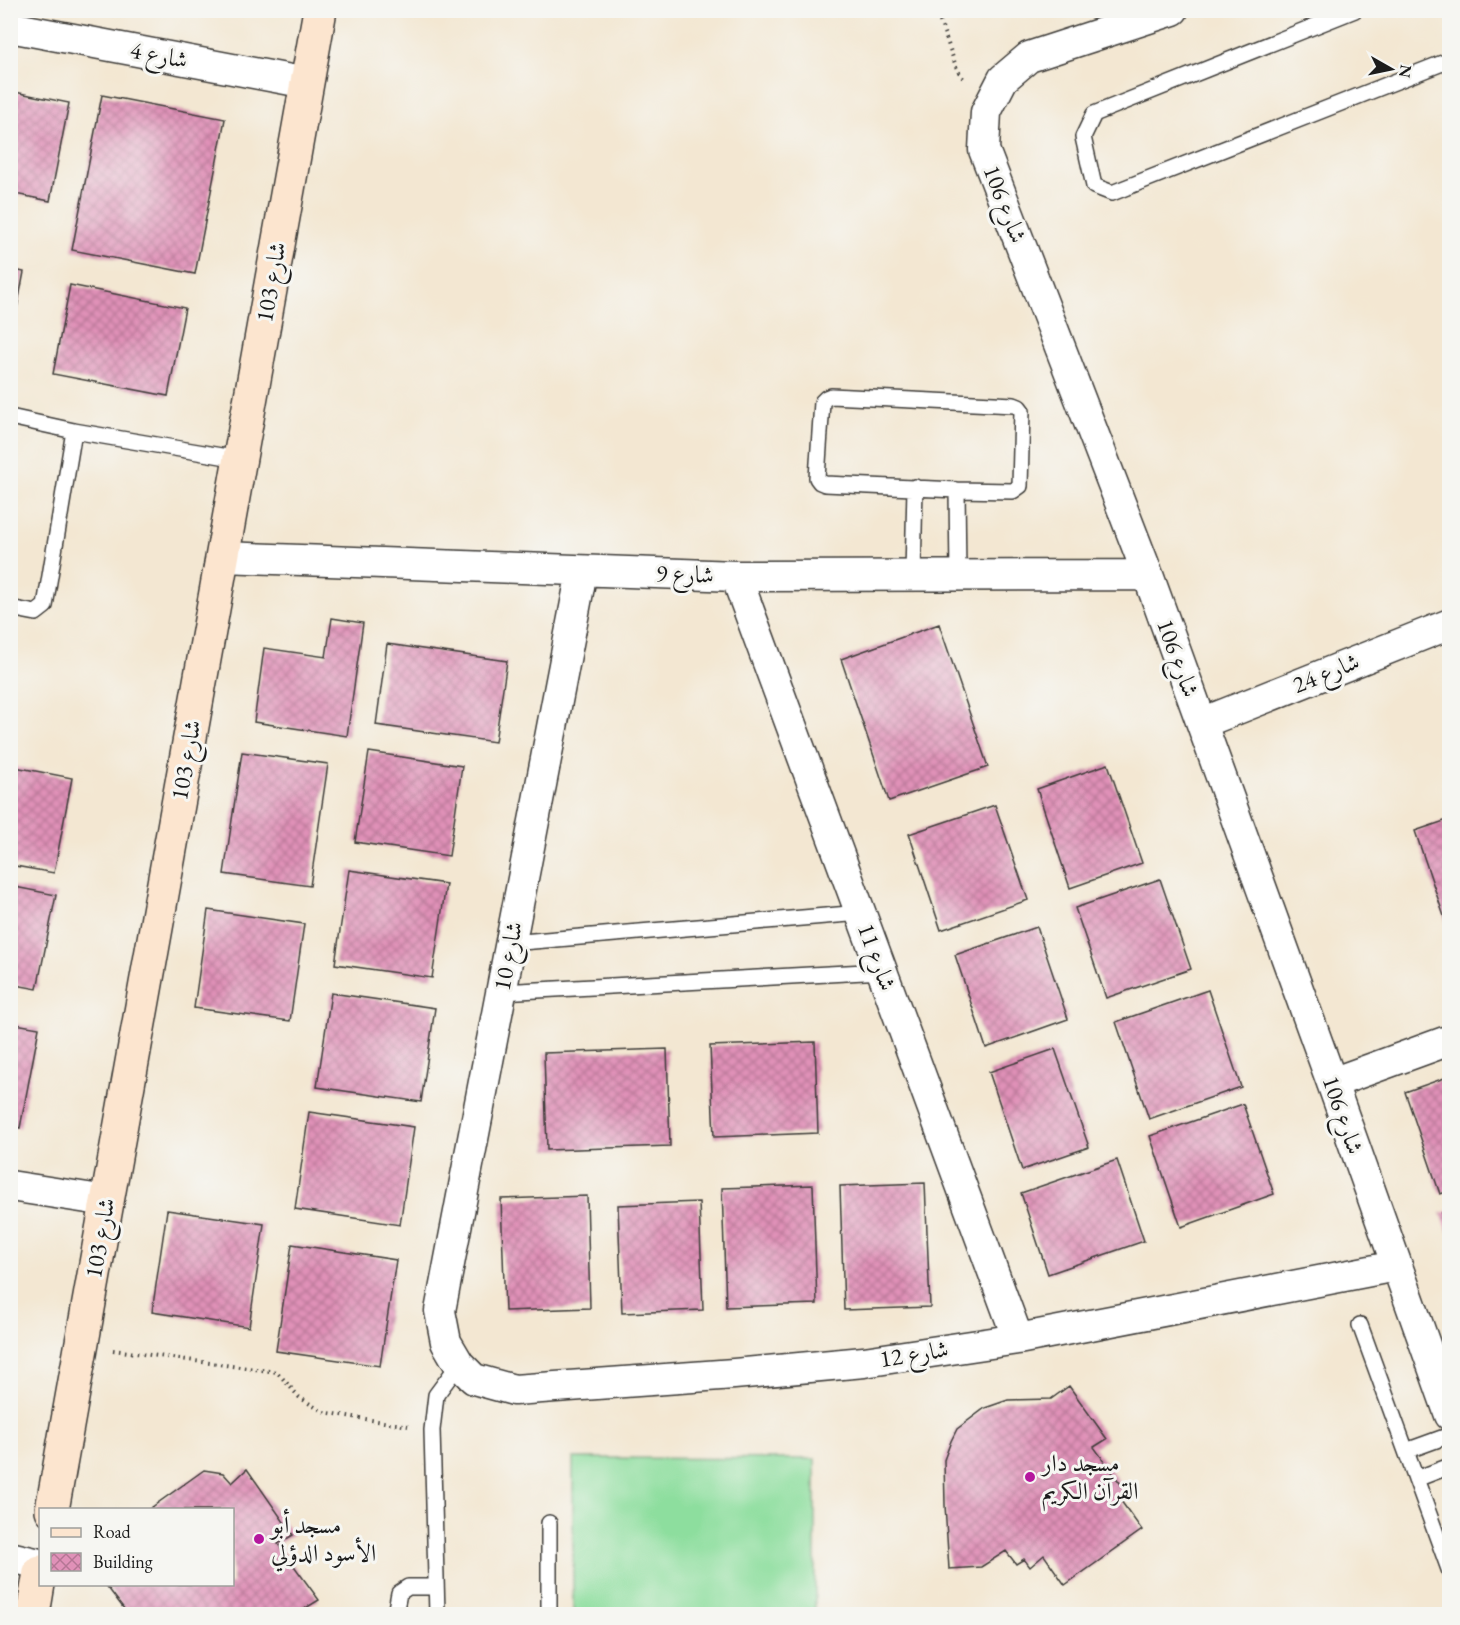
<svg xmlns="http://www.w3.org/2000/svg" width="1460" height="1625" viewBox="0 0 1460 1625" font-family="'EB Garamond',Amiri,serif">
  <defs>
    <pattern id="building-cross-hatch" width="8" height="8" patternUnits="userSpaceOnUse" patternTransform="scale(1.5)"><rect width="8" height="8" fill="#e091b8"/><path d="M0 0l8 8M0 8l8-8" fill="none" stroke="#b57695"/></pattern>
  </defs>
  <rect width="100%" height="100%" fill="#f6f6f2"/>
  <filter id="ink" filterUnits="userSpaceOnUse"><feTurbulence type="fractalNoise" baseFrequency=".0167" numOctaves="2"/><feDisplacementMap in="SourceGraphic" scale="12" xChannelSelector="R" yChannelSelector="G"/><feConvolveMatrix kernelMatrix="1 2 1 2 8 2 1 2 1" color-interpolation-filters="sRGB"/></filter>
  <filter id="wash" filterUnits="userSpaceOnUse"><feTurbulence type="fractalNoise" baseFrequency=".008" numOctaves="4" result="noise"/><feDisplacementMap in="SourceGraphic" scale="24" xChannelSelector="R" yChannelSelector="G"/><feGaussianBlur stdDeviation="1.35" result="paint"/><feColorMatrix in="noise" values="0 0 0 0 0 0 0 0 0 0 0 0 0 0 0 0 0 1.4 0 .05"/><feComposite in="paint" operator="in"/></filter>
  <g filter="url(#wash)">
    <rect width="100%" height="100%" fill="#f3e7d2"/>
    <!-- garden -->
    <path fill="#8dde9e" stroke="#547d5d" stroke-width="1.5" d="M573,1458L815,1459V1614H573Z"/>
    <g id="blocks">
      <!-- building -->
      <path fill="url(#building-cross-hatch)" d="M10,91L69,103L50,201L10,193Z
        M102,95L225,119L195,274L72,250Z
        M10,269L24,272L12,334H10Z
        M70,285L185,308L168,396L53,374Z
        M332,618L363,623L347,736L254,722L264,648L326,657Z
        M939,624L988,767L889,801L841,659Z
        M387,644L507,661L495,742L376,725Z
        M242,752L328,764L310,886L224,874Z
        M369,752L462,766L449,856L355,842Z
        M1108,764L1142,863L1070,888L1037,789Z
        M10,766L72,778L54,873L10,865Z
        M995,805L1028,900L941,930L909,834Z
        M1450,819V931H1449L1415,831Z
        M349,870L446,884L432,978L335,964Z
        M1160,879L1191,969L1106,998L1075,908Z
        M10,886L56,895L37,989L10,984Z
        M208,910L304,924L290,1021L194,1008Z
        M1037,927L1068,1019L986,1048L955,955Z
        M1208,990L1241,1087L1149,1119L1116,1022Z
        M331,993L435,1008L421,1102L317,1087Z
        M10,1023L39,1028L20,1128L10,1126Z
        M815,1042L818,1133L714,1137L710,1046Z
        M667,1049L670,1146L547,1150L544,1053Z
        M1055,1049L1089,1147L1022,1170L989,1072Z
        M1450,1076V1191L1440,1194L1405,1092Z
        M1243,1104L1274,1194L1181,1227L1150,1136Z
        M309,1112L414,1127L400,1225L295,1209Z
        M1117,1160L1144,1241L1048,1274L1021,1193Z
        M925,1183L930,1307L844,1310L840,1186Z
        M813,1185L817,1304L726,1307L722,1188Z
        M587,1196L590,1308L505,1311L501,1199Z
        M699,1202L703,1310L622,1313L618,1205Z
        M167,1210L264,1224L249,1327L152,1312Z
        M1450,1210V1235H1449L1441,1213Z
        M292,1244L396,1260L380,1366L276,1351Z
        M1069,1386L1107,1439L1094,1447L1128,1494L1121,1501L1142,1530L1065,1585L1044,1555L1030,1567L1024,1559L1016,1564L1006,1551L981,1567L949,1569L945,1505L944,1460L951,1441L957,1429L985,1408L1008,1400L1051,1399Z
        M247,1469L293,1535L278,1544L319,1600L296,1614H128L105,1584H232V1510H148L204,1470L223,1473L232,1483Z"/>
    </g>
  </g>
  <g filter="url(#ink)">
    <use href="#blocks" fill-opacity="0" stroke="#3c3a37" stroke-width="1.5"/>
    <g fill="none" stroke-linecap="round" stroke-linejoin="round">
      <defs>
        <path id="lane" d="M1355,10L1094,114L1083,137L1094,186L1112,193L1450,60
          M831,396L1014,405L1019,407L1022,411L1020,486L1013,491L957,490L825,484L820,482L817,478L822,402L826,398Z
          M10,417L74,431L239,459
          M957,490L958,575
          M913,575L915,487
          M10,608L36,613L45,606L74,431
          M510,943L861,913
          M501,992L883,971
          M1360,1325L1450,1572
          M1406,1451L1450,1435
          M1416,1479L1450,1466
          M549,1523V1614
          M395,1614L399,1593L408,1587H436
          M437,1614L432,1430L436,1395L459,1364"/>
        <path id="street" d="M1173,10L1029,57L1003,79L986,112L984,150L1148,575L1332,1083L1450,1415
          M10,27L307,83
          M222,557L736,576L1148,575
          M582,571L440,1311L446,1342L459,1364L474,1379L514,1390L734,1374L864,1362L1018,1339L1396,1266
          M736,576L1018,1339
          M1202,723L1450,624
          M1332,1083L1450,1040
          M10,1186L107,1201
          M10,1557L40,1564"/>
        <path id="secondary" d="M52,1510L320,10
          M33,1614L40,1572"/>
      </defs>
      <!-- lane casing -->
      <use href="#lane" stroke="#3c3a37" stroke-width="18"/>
      <!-- street casing -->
      <use href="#street" stroke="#3c3a37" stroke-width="33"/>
      <!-- secondary casing -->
      <use href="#secondary" stroke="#3c3a37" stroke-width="36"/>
      <!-- path -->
      <path stroke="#3c3a37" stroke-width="4" stroke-dasharray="1.5 4.5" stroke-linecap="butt" d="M936,10L957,69L965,81
        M113,1350L277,1372L299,1397L323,1412L408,1426"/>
      <!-- lane -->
      <use href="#lane" stroke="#fff" stroke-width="15"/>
      <!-- street -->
      <use href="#street" stroke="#fff" stroke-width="30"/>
      <!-- secondary -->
      <use href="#secondary" stroke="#fce5cf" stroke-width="33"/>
    </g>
  </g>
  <!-- markers -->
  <g fill="#b5179e" stroke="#f6f6f2" stroke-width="2">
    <circle cx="1030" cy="1477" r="6"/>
    <circle cx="259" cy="1539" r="6"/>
  </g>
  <g text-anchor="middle" stroke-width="6" stroke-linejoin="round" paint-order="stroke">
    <!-- street labels -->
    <g font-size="24" fill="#1c1c1c" stroke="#f6f6f2">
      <text transform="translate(159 55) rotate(11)" y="8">شارع 4</text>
      <text transform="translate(1005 204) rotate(69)" y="8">شارع 106</text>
      <text transform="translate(271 282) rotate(-80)" y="8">شارع 103</text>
      <text transform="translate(685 574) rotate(2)" y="8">شارع 9</text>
      <text transform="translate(1178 658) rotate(70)" y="8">شارع 106</text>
      <text transform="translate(1326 673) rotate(-22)" y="8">شارع 24</text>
      <text transform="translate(186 760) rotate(-80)" y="8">شارع 103</text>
      <text transform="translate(508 956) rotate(-79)" y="8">شارع 10</text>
      <text transform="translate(877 957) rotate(70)" y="8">شارع 11</text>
      <text transform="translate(1343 1115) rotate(71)" y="8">شارع 106</text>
      <text transform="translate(100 1238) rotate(-80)" y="8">شارع 103</text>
      <text transform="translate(914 1354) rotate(-9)" y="8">شارع 12</text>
    </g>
    <!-- poi labels -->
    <g font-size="24" fill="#1c1c1c" stroke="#f6f6f2" text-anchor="start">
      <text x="1042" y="1471">مسجد دار<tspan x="1042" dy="28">القرآن الكريم</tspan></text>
      <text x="271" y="1533">مسجد أبو<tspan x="271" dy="28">الأسود الدؤلي</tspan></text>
    </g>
  </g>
  <!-- margin -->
  <rect width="1460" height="1625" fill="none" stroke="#f6f6f2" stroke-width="36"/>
  <!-- legend -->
  <rect x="39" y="1508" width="195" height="78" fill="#f6f6f2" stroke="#9f9f9c" stroke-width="1.5"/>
  <rect x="51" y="1528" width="30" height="9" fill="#fce5cf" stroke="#9f9f9c" stroke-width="1.5"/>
  <text x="93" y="1538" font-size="18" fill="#1c1c1c">Road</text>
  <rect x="51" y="1553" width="30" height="18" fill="url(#building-cross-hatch)" stroke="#9f9f9c" stroke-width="1.5"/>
  <text x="93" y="1568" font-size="18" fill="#1c1c1c">Building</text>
  <!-- north arrow -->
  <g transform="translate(1391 69) rotate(99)" stroke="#f6f6f2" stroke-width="4.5" paint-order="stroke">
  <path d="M0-4.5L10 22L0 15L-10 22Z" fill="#1c1c1c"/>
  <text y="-9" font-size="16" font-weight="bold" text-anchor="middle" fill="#1c1c1c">N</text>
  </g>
</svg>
